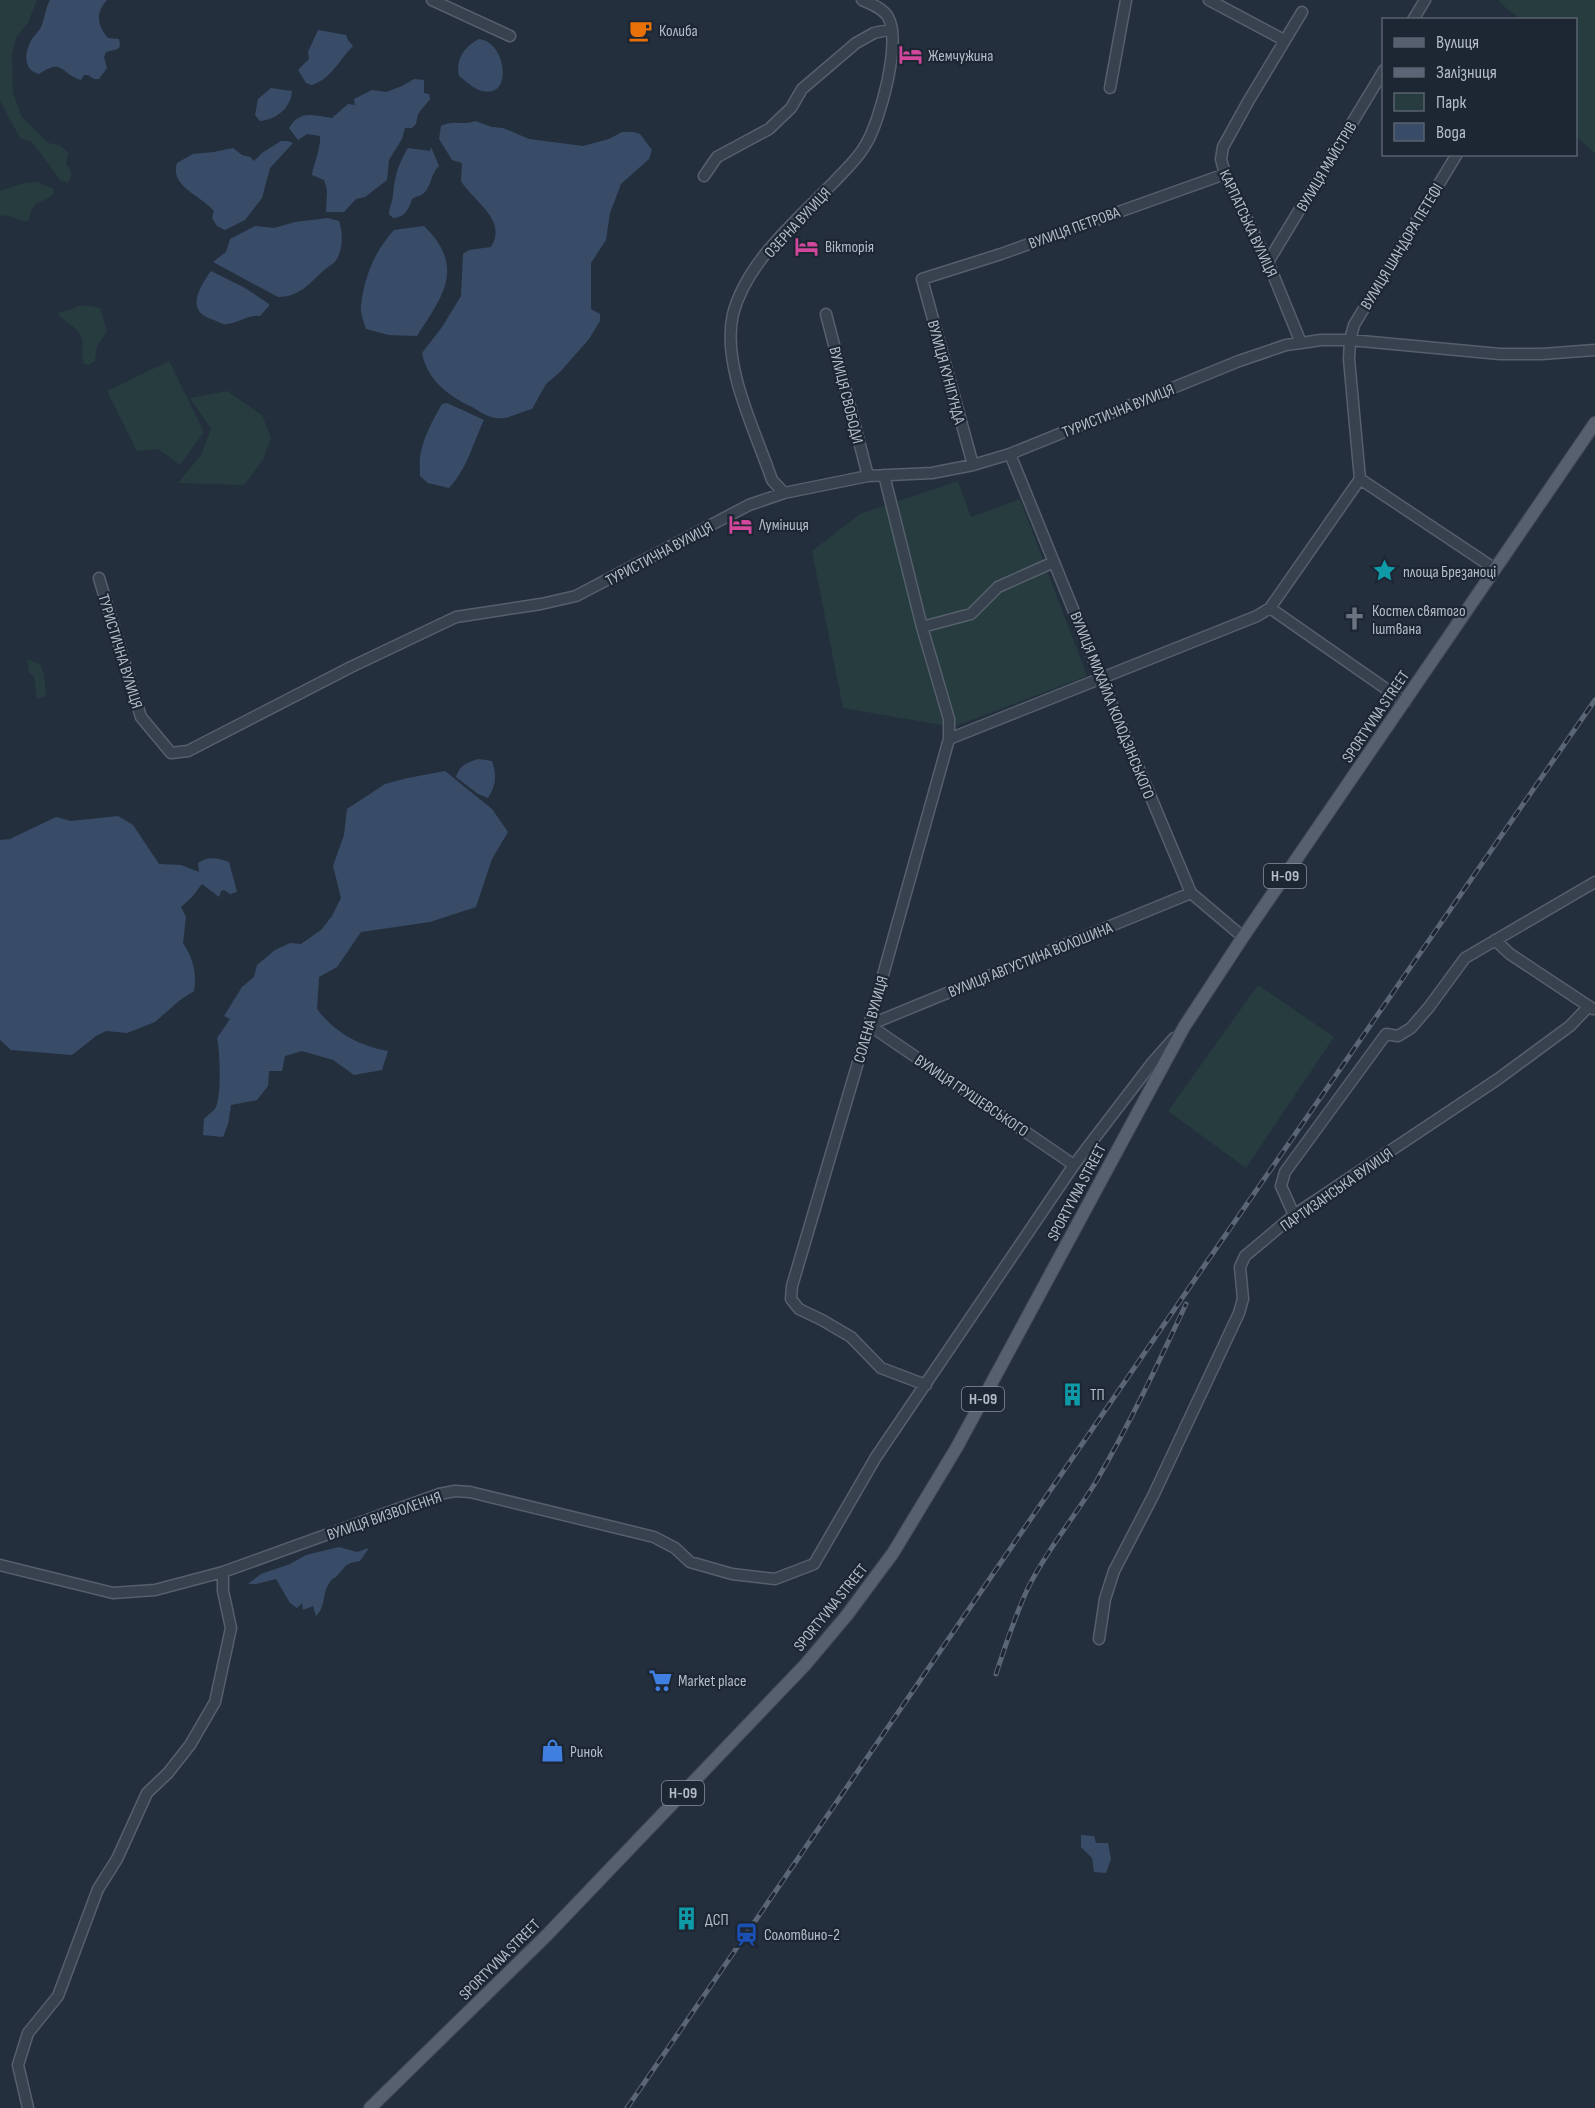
<svg xmlns="http://www.w3.org/2000/svg" width="1595" height="2108" viewBox="0 0 1595 2108" font-family="'Sofia Sans Condensed',sans-serif">
  <rect width="100%" height="100%" fill="#242f3e"/>
  <!-- green -->
  <path fill="#263c3f" d="M0,0H37L28,23L17,36L12,53L13,93L22,117L48,143L60,145L68,152L66,164C72,171 73,174 68,183L60,180L32,142L20,138L0,101Z
    M1498,0H1595V154L1576,136V20L1521,19L1507,9Z
    M37,182L54,189L53,195C37,206 35,198 28,221C18,222 11,213 0,216V191L24,183Z
    M78,306H91L100,308L107,331L97,346L95,361L89,365L84,364C80,354 85,344 80,334C76,326 64,323 58,314C64,309 71,312 78,306Z
    M169,361L204,432L180,465L158,449L137,451L107,391Z
    M227,391L262,415L271,438L263,460L244,485L178,483L201,455L211,429L190,398Z
    M958,481L971,517L1020,499L1087,676L953,727L843,708L812,551L860,514Z
    M27,659L40,664L44,674L46,696L37,699L34,676L29,673Z
    M1258,985L1334,1037L1246,1168L1168,1111Z"/>
  <!-- water -->
  <path fill="#394c67" d="M50,0H107C95,13 97,25 108,38L119,39L120,46L118,49L106,52L104,57L107,68L99,79H94L88,75H84L81,80C61,74 63,57 39,74C24,70 24,55 30,43C32,37 38,33 41,27C45,18 45,9 50,0Z
    M318,30L346,35L348,40L353,46C339,60 332,78 312,85L306,83L298,70L309,59L308,52Z
    M479,39C506,41 514,99 482,91C474,89 466,81 459,76C455,59 465,46 479,39Z
    M414,79L424,80V93L429,94L430,99L418,114L416,124L412,128H405L402,139L389,160L387,180L365,197L356,199L344,212H326L327,190L324,180L312,175C314,162 321,149 320,136L307,134L298,140L289,128C301,109 313,116 332,118L348,104L355,105L354,99L372,90L386,92L402,86Z
    M271,88L292,91C291,108 276,120 260,121L255,115L258,99Z
    M475,121L492,127L503,128L529,139L583,146L609,139L622,132H634L640,134L652,150L649,159L621,184L610,213L606,240L591,263V309L600,314V321L589,339L560,372L546,384L532,409C520,412 508,420 496,418C486,417 478,410 470,406C447,395 427,379 422,353L442,327L461,296L463,254L469,250L491,247C508,220 474,202 461,181L462,163L452,160L439,139L441,126C452,119 464,126 475,121Z
    M281,141H288L293,143L270,168L262,198L245,220L225,230L217,226L212,218L214,211C202,196 169,186 177,163L193,154L214,152L233,148L242,155L250,157L254,161L262,153Z
    M431,147L439,166C431,173 432,184 425,192C422,196 416,196 412,199C409,209 404,218 393,218L389,214C389,207 393,201 393,194C395,176 398,164 408,148L430,151Z
    M328,218L339,221C343,233 343,248 337,259C334,264 327,267 323,271C309,284 299,297 278,297L213,262L226,252L230,239L255,226L274,228L295,222Z
    M424,226C466,267 443,296 417,336L389,335L366,329C364,323 360,313 361,306C364,278 374,252 394,230Z
    M211,271L245,288L269,304V306L260,316C248,314 233,326 223,324C219,323 217,321 214,320C185,312 198,289 211,271Z
    M447,403L484,420C473,443 467,469 449,488L428,483L420,476C420,468 419,459 421,452C424,436 434,418 442,404Z
    M479,759L492,761C497,776 496,785 488,798L478,794L456,777C460,765 467,762 479,759Z
    M445,771L492,809L508,832L492,859L476,907L430,922L361,932L337,967L319,977L317,1009C334,1032 359,1046 388,1051L382,1070L354,1075L333,1060L302,1051L285,1056L282,1071H269L268,1086L257,1100L231,1105L228,1124L223,1137L203,1135L204,1119C207,1116 212,1112 215,1109C222,1097 220,1052 217,1038L230,1019L224,1016L242,987L254,977L257,965L275,950L290,943L301,944L321,930L332,916L341,898L333,866L344,835L347,809L385,784L408,778Z
    M118,816L133,825L159,864L181,865L199,872L198,863C209,856 216,858 229,862L237,892L230,894L224,890L221,891L219,897L202,884L192,897L181,907L186,917L183,943C193,959 197,972 194,991L180,1000L155,1022L127,1033L106,1031L96,1036L72,1055L11,1050L0,1040V840L10,839L56,817L71,821Z
    M339,1547L357,1552L369,1548L360,1561C344,1564 347,1565 337,1576C335,1578 331,1579 330,1582C322,1592 326,1607 316,1616L313,1606L303,1610L302,1603L297,1608L290,1603L276,1579L256,1584H248L261,1574L290,1564L306,1555Z
    M1081,1835L1094,1836L1096,1843H1108L1111,1859L1106,1873L1094,1872L1092,1858L1081,1847Z"/>
  <g fill="none" stroke-linecap="round" stroke-linejoin="round">
    <defs>
      <path id="minor" d="M432,0L510,36
        M1209,0L1284,40
        M1413,20L1425,0
        M1110,88L1126,0
        M704,176L717,157L769,129L791,108L802,89L856,43L874,33L892,29
        M1268,262L1384,70
        M826,314L868,476
        M1301,343L1268,262L1225,174L1221,159L1223,147L1249,100L1302,12
        M1010,454L1101,678L1191,893L1243,937
        M973,465L922,279L1001,254L1225,174
        M884,475L922,627L949,719V739
        M1360,479L1495,569
        M784,493L772,480C756,432 721,365 733,314C747,261 797,220 834,182C845,170 858,159 866,144C880,121 902,41 888,17C883,8 871,4 862,0
        M99,578L141,717L171,753L188,751L351,667L456,617L541,604L576,596L749,505L784,493L868,476L932,473L973,465L1010,454L1239,361L1286,345L1301,343L1321,340H1350L1500,354H1542L1595,350
        M1270,608L1405,702
        M922,627L971,614L998,587L1054,562
        M1495,940L1510,954L1593,1009
        M869,1025L1191,893
        M869,1025L1074,1165
        M1294,1215L1281,1186L1285,1172L1386,1034L1398,1036L1411,1028L1429,1007L1465,958L1595,882
        M926,1385L881,1368L851,1337L822,1320L799,1309L791,1299L792,1286L869,1025L949,739L1257,616L1270,608L1360,479L1349,359L1350,340L1354,325L1457,154
        M0,1565L113,1593L155,1590L223,1572L439,1494L455,1491L470,1492L654,1537L675,1548L690,1562L732,1574L775,1579L814,1564L876,1457L1074,1165L1152,1063L1174,1038
        M1099,1639L1105,1599L1114,1571L1153,1496L1239,1313L1243,1299L1240,1267L1245,1256L1294,1215L1498,1079L1570,1026L1589,1006
        M28,2108L18,2065L28,2033L58,1996L98,1889L117,1859L147,1793L168,1773L190,1745L215,1702L231,1628L223,1591V1572"/>
      <path id="major" d="M370,2108L546,1936L805,1665L847,1615L893,1553L957,1447L1184,1027L1243,937L1595,423"/>
    </defs>
    <!-- minor casing -->
    <use href="#minor" stroke="#565f6c" stroke-width="13"/>
    <!-- major casing -->
    <use href="#major" stroke="#414a57" stroke-width="14"/>
    <!-- minor -->
    <use href="#minor" stroke="#38414e" stroke-width="10"/>
    <!-- major -->
    <use href="#major" stroke="#56606e" stroke-width="12"/>
    <defs>
      <path id="rail" d="M996,1674C1006,1644 1016,1612 1030,1584C1049,1547 1076,1515 1097,1480C1130,1423 1158,1364 1186,1304
        M627,2108L1202,1269L1595,700"/>
    </defs>
    <!-- rail casing -->
    <use href="#rail" stroke="#5a6575" stroke-width="5"/>
    <!-- rail -->
    <use href="#rail" stroke="#1d2633" stroke-width="3" stroke-dasharray="9" stroke-linecap="butt"/>
  </g>
  <!-- icons -->
  <defs>
    <symbol id="cafe-bare" viewBox="-9 -9 18 18"><path d="M-5.5-4.5H6V0H3Q3 3.5 0 3.5H-2.5Q-5.5 3.5-5.5 0ZM3-3.2v2h1.7v-2ZM-6 4.5H4V6H-6Z" fill="#e8710a" stroke="#1d2633" stroke-width="2.5" paint-order="stroke"/></symbol>
    <symbol id="hotel-bare" viewBox="-9 -9 18 18"><path d="M-6-4.5h1.5V1H6V5H4.5V3h-9V5H-6ZM-4 0a1.8 1.8 0 1 1 3.6 0ZM.5 0V-2.5h3Q6-2.5 6 0Z" fill="#d1479c" stroke="#1d2633" stroke-width="2.5" paint-order="stroke"/></symbol>
    <symbol id="sight-bare" viewBox="-9 -9 18 18"><path d="M0-6L1.8-2.2L6-1.7L2.9 1.2L3.7 5.4L0 3.3L-3.7 5.4L-2.9 1.2L-6-1.7L-1.8-2.2Z" fill="#0f9aa8" stroke="#1d2633" stroke-width="2.5" paint-order="stroke"/></symbol>
    <symbol id="church-bare" viewBox="-9 -9 18 18"><path d="M-1.2-6h2.4v3.5h3.3v2.4h-3.3V6h-2.4V-.1h-3.3v-2.4h3.3Z" fill="#6b7280" stroke="#1d2633" stroke-width="2.5" paint-order="stroke"/></symbol>
    <symbol id="building-bare" viewBox="-9 -9 18 18"><path d="M-4-6H4V6H1V3H-1V6H-4ZM-2.5-4.3h1.7v1.8h-1.7ZM.8-4.3h1.7v1.8H.8ZM-2.5-1h1.7V.8h-1.7ZM.8-1h1.7V.8H.8Z" fill="#0f9aa8" stroke="#1d2633" stroke-width="2.5" paint-order="stroke"/></symbol>
    <symbol id="supermarket-bare" viewBox="-9 -9 18 18"><path d="M-6-5.5h2.5l.6 2H6L4.5 2H-2.5L-4.4-4H-6ZM-1.5 3.2a1.3 1.3 0 1 0 .1 0ZM3 3.2a1.3 1.3 0 1 0 .1 0Z" fill="#3f7fe0" stroke="#1d2633" stroke-width="2.5" paint-order="stroke"/></symbol>
    <symbol id="shop-bare" viewBox="-9 -9 18 18"><path d="M-5-2.5h2.3a2.7 3.5 0 0 1 5.4 0H5L5.5 6h-11ZM-1.5-2.5h3a1.5 2.3 0 0 0-3 0Z" fill="#3f7fe0" stroke="#1d2633" stroke-width="2.5" paint-order="stroke"/></symbol>
    <symbol id="station-bare" viewBox="-9 -9 18 18"><path d="M-3-6H3Q5-6 5-4V2Q5 4 3 4L4.5 6H3L1.5 4h-3L-3 6H-4.5L-3 4Q-5 4-5 2V-4Q-5-6-3-6ZM-3.5-4v3h7v-3ZM-3.5 1v1.5H-2V1ZM2 1v1.5H3.5V1Z" fill="#1a4fb4" stroke="#1d2633" stroke-width="2.5" paint-order="stroke"/></symbol>
  </defs>
  <g fill-rule="evenodd">
    <use href="#cafe-bare" x="624" y="14" width="33" height="33"/>
    <use href="#hotel-bare" x="894" y="38" width="33" height="33"/>
    <use href="#hotel-bare" x="790" y="230" width="33" height="33"/>
    <use href="#hotel-bare" x="724" y="508" width="33" height="33"/>
    <use href="#sight-bare" x="1368" y="554" width="33" height="33"/>
    <use href="#church-bare" x="1338" y="602" width="33" height="33"/>
    <use href="#building-bare" x="1056" y="1378" width="33" height="33"/>
    <use href="#supermarket-bare" x="644" y="1664" width="33" height="33"/>
    <use href="#shop-bare" x="536" y="1734" width="33" height="33"/>
    <use href="#building-bare" x="670" y="1902" width="33" height="33"/>
    <use href="#station-bare" x="730" y="1918" width="33" height="33"/>
  </g>
  <g text-anchor="middle" stroke-width="4.5" stroke-linejoin="round" paint-order="stroke">
    <!-- shield labels -->
    <g fill="#1d2633" stroke="#878f9c" stroke-width="1.5">
      <rect x="1264" y="864" width="42" height="24" rx="4.5"/>
      <rect x="962" y="1387" width="42" height="24" rx="4.5"/>
      <rect x="662" y="1781" width="42" height="24" rx="4.5"/>
    </g>
    <g font-size="15" font-weight="bold" fill="#b4bcc9">
      <text x="1285" y="881">Н-09</text>
      <text x="983" y="1404">Н-09</text>
      <text x="683" y="1798">Н-09</text>
    </g>
    <!-- poi labels -->
    <g font-size="16" fill="#b4bcc9" stroke="#1d2633" text-anchor="start">
      <text x="659" y="36">Колиба</text>
      <text x="928" y="61">Жемчужина</text>
      <text x="825" y="252">Вікторія</text>
      <text x="759" y="530">Луміниця</text>
      <text x="1403" y="577">площа Брезаноці</text>
      <text x="1372" y="616">Костел святого<tspan x="1372" dy="18">Іштвана</tspan></text>
      <text x="1090" y="1400">ТП</text>
      <text x="678" y="1686">Market place</text>
      <text x="570" y="1757">Ринок</text>
      <text x="705" y="1925">ДСП</text>
      <text x="764" y="1940">Солотвино-2</text>
    </g>
    <!-- street labels -->
    <g font-size="16" fill="#b4bcc9" stroke="#1d2633">
      <text transform="translate(1326 166) rotate(-59)" y="6">ВУЛИЦЯ МАЙСТРІВ</text>
      <text transform="translate(797 222) rotate(-47)" y="6">ОЗЕРНА ВУЛИЦЯ</text>
      <text transform="translate(1249 223) rotate(65)" y="6">КАРПАТСЬКА ВУЛИЦЯ</text>
      <text transform="translate(1074 227) rotate(-20)" y="6">ВУЛИЦЯ ПЕТРОВА</text>
      <text transform="translate(1401 246) rotate(-59)" y="6">ВУЛИЦЯ ШАНДОРА ПЕТЕФІ</text>
      <text transform="translate(947 372) rotate(75)" y="6">ВУЛИЦЯ КУНІГУНДА</text>
      <text transform="translate(847 395) rotate(76)" y="6">ВУЛИЦЯ СВОБОДИ</text>
      <text transform="translate(1118 410) rotate(-22)" y="6">ТУРИСТИЧНА ВУЛИЦЯ</text>
      <text transform="translate(659 553) rotate(-28)" y="6">ТУРИСТИЧНА ВУЛИЦЯ</text>
      <text transform="translate(121 651) rotate(73)" y="6">ТУРИСТИЧНА ВУЛИЦЯ</text>
      <text transform="translate(1113 705) rotate(68)" y="6">ВУЛИЦЯ МИХАЙЛА КОЛОДЗІНСЬКОГО</text>
      <text transform="translate(1375 716) rotate(-56)" y="6">SPORTYVNA STREET</text>
      <text transform="translate(1030 959) rotate(-22)" y="6">ВУЛИЦЯ АВГУСТИНА ВОЛОШИНА</text>
      <text transform="translate(870 1019) rotate(-74)" y="6">СОЛЕНА ВУЛИЦЯ</text>
      <text transform="translate(972 1095) rotate(34)" y="6">ВУЛИЦЯ ГРУШЕВСЬКОГО</text>
      <text transform="translate(1336 1189) rotate(-35)" y="6">ПАРТИЗАНСЬКА ВУЛИЦЯ</text>
      <text transform="translate(1076 1192) rotate(-62)" y="6">SPORTYVNA STREET</text>
      <text transform="translate(384 1515) rotate(-19)" y="6">ВУЛИЦЯ ВИЗВОЛЕННЯ</text>
      <text transform="translate(830 1607) rotate(-51)" y="6">SPORTYVNA STREET</text>
      <text transform="translate(499 1959) rotate(-45)" y="6">SPORTYVNA STREET</text>
    </g>
  </g>
  <!-- legend -->
  <rect x="1382" y="18" width="195" height="138" fill="#1d2633" stroke="#59626f" stroke-width="1.5"/>
  <rect x="1394" y="38" width="30" height="9" fill="#56606e" stroke="#59626f" stroke-width="1.5"/>
  <text x="1436" y="48" font-size="18" fill="#b4bcc9">Вулиця</text>
  <rect x="1394" y="68" width="30" height="9" fill="#5a6575" stroke="#59626f" stroke-width="1.5"/>
  <text x="1436" y="78" font-size="18" fill="#b4bcc9">Залізниця</text>
  <rect x="1394" y="93" width="30" height="18" fill="#263c3f" stroke="#59626f" stroke-width="1.5"/>
  <text x="1436" y="108" font-size="18" fill="#b4bcc9">Парк</text>
  <rect x="1394" y="123" width="30" height="18" fill="#394c67" stroke="#59626f" stroke-width="1.5"/>
  <text x="1436" y="138" font-size="18" fill="#b4bcc9">Вода</text>
</svg>
